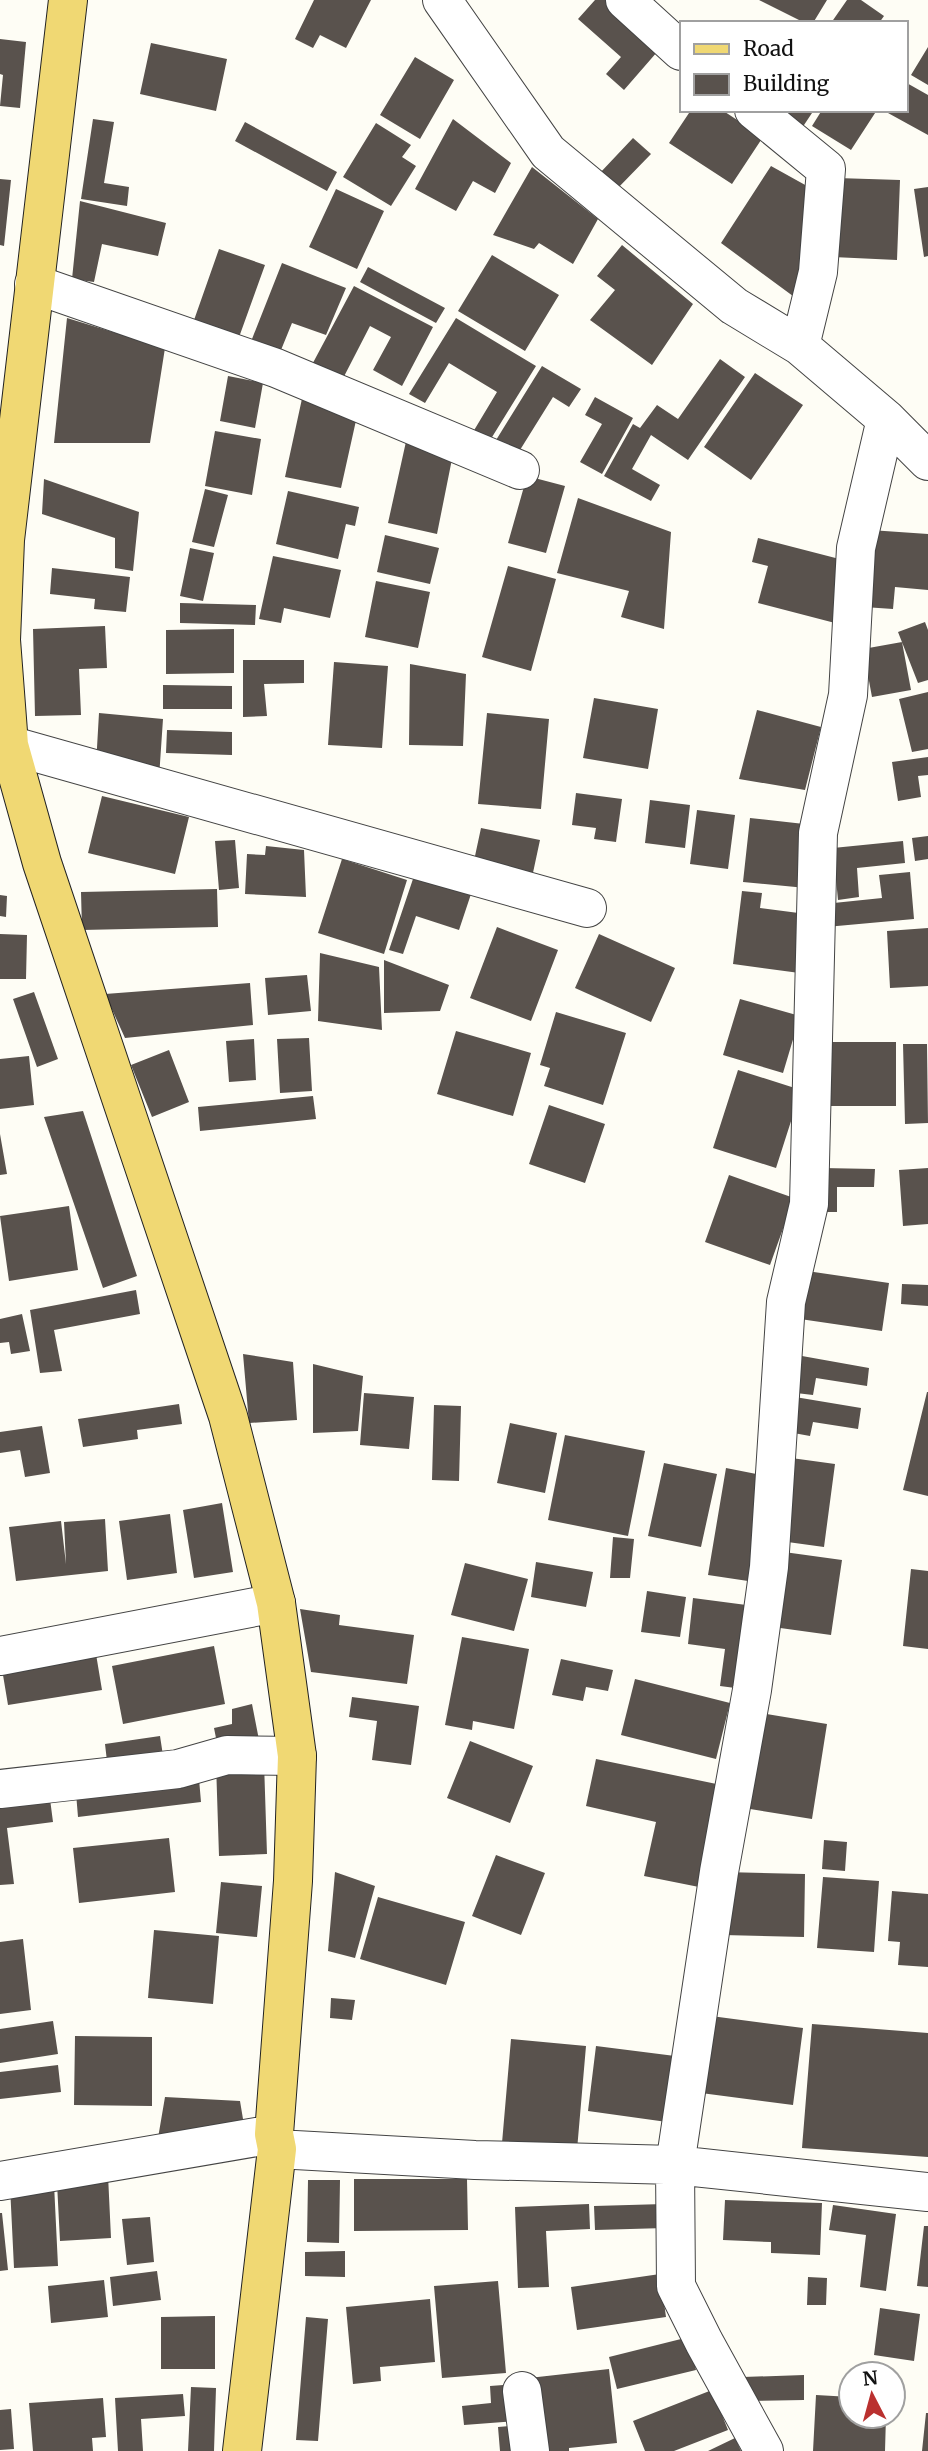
<svg xmlns="http://www.w3.org/2000/svg" width="928" height="2451" viewBox="0 0 928 2451" font-family="Merriweather,serif">
  <rect width="100%" height="100%" fill="#fefdf5"/>
  <!-- building -->
  <path fill="#59524d" d="M314,0H371L346,48L320,35L313,48L295,39Z
    M595,0H612L664,44L624,90L606,74L621,57L578,19Z
    M759,0H827L813,23H805Z
    M847,0H861L884,16L879,23H831Z
    M0,39L26,42L20,108L0,106L3,75L0,74Z
    M151,43L227,59L216,111L140,94Z
    M928,47V85L911,75Z
    M415,57L454,80L420,139L380,115Z
    M905,82L928,95V135L888,113L890,110H905Z
    M691,110H722L763,137L732,184L669,143Z
    M765,110H814L798,134Z
    M822,110H877L851,150L812,126Z
    M93,119L114,122L104,183L129,187L127,206L81,199Z
    M453,119L511,163L495,193L473,181L456,211L415,189Z
    M245,122L337,172L327,191L235,141Z
    M376,123L411,145L402,157L416,166L391,206L343,177Z
    M633,138L651,154L616,190L599,174Z
    M771,166L816,191L797,299L721,243Z
    M532,167L598,219L573,264L539,243L534,249L493,235Z
    M837,178L900,180L897,260L833,257Z
    M0,179L11,180L4,246L0,245Z
    M928,187V256L924,257L914,189Z
    M336,189L384,211L357,269L309,247Z
    M80,201L166,223L158,256L102,244L94,282L72,279Z
    M622,245L693,304L652,365L590,320L615,290L597,276Z
    M219,249L265,265L238,340L193,323Z
    M492,255L559,295L525,351L458,311Z
    M282,263L346,288L326,335L292,323L281,350L252,339Z
    M368,267L445,308L436,323L360,282Z
    M354,286L433,327L402,386L373,370L391,337L370,326L337,390L307,374Z
    M67,318L165,348L150,443H54Z
    M456,318L536,366L489,442L473,432L497,392L449,363L425,403L409,394Z
    M720,359L745,377L688,460L651,435L632,469L660,485L651,501L604,476L633,424L640,428L657,405L678,419Z
    M542,366L581,389L569,407L553,397L515,458L493,445Z
    M755,373L803,405L751,480L704,447Z
    M228,376L263,383L255,428L220,421Z
    M303,394L359,407L341,488L285,477Z
    M595,397L633,418L602,474L580,462L602,424L585,415Z
    M409,428L454,449L437,534L388,523Z
    M215,431L261,439L252,495L205,486Z
    M527,476L565,486L546,553L508,543Z
    M44,479L139,512L133,571L115,568V538L42,514Z
    M205,489L228,495L214,547L192,542Z
    M288,491L359,507L355,526L346,524L338,559L276,544Z
    M578,498L671,532L664,629L621,617L629,591L557,573Z
    M870,530L928,534V590L895,587L893,609L864,607Z
    M385,535L439,548L430,584L377,572Z
    M758,538L851,562L835,623L758,603L768,566L752,562Z
    M190,548L214,553L203,601L180,596Z
    M273,556L341,570L330,618L284,608L281,623L259,619Z
    M508,566L556,579L531,671L482,657Z
    M52,568L130,577L126,612L94,609L95,599L50,594Z
    M376,581L430,592L418,648L365,637Z
    M180,603L256,605L255,625L180,623Z
    M925,622L928,630V680L918,683L898,632Z
    M105,626L107,668L79,669L81,715L35,716L33,629Z
    M234,629V673L166,674V630Z
    M902,642L911,690L872,697L863,649Z
    M243,660H304V683L264,684L267,716L243,717Z
    M334,662L388,666L382,748L328,745Z
    M410,664L466,674L463,746L409,745Z
    M163,685L232,686V709H163Z
    M928,692V749L912,752L899,699Z
    M594,698L658,709L648,769L583,758Z
    M757,710L821,727L805,790L739,779Z
    M99,713L163,719L159,778L96,765Z
    M487,713L549,719L541,809L478,804Z
    M167,730L232,732V755L166,753Z
    M928,757V775L918,776L921,797L898,801L892,762Z
    M576,793L622,799L616,842L594,839L596,828L572,825Z
    M102,796L189,817L175,874L88,853Z
    M650,800L690,805L685,848L645,843Z
    M697,810L735,815L728,869L690,864Z
    M750,818L813,825L806,888L743,882Z
    M481,828L540,840L531,882L472,870Z
    M928,836V859L915,861L912,838Z
    M235,840L239,888L219,890L215,841Z
    M903,841L905,863L857,868L859,897L838,900L833,848Z
    M266,846L304,850L306,897L245,894L247,854L265,855Z
    M342,859L407,880L384,954L318,933Z
    M910,872L914,919L826,927L824,904L882,898L879,875Z
    M414,876L471,894L459,930L416,916L403,954L389,950Z
    M217,889L218,927L82,930L81,892Z
    M742,891L762,893L760,908L814,915L807,974L733,964Z
    M0,895L7,896L6,917L0,916Z
    M497,927L558,950L531,1021L470,998Z
    M928,928V986L890,988L887,931Z
    M0,934L27,935L26,979H0Z
    M599,934L675,968L651,1022L575,988Z
    M320,953L379,967L382,1030L318,1021Z
    M384,960L449,985L440,1011L384,1013Z
    M307,975L311,1011L268,1015L265,978Z
    M250,983L253,1025L125,1038L105,994Z
    M34,992L58,1059L37,1067L13,999Z
    M740,999L800,1016L783,1073L723,1055Z
    M556,1012L626,1033L603,1105L544,1086L550,1068L540,1065Z
    M456,1031L531,1053L513,1116L437,1094Z
    M309,1038L312,1091L280,1093L277,1039Z
    M254,1039L256,1080L229,1082L226,1041Z
    M819,1042H896V1106H819Z
    M903,1044H927L928,1123L905,1124Z
    M169,1050L189,1102L152,1117L131,1065Z
    M29,1056L34,1105L0,1109V1059Z
    M738,1070L801,1090L776,1168L713,1148Z
    M313,1096L316,1119L200,1131L198,1107Z
    M549,1105L605,1124L585,1183L529,1164Z
    M83,1111L137,1276L103,1288L44,1117Z
    M0,1134L7,1174L0,1175Z
    M822,1168L875,1169L874,1187H837V1212H821Z
    M928,1168V1224L903,1226L899,1170Z
    M729,1175L794,1198L770,1265L705,1242Z
    M69,1206L78,1270L9,1281L0,1216Z
    M807,1271L889,1283L882,1331L800,1319Z
    M902,1284L928,1285V1306L901,1304Z
    M136,1290L140,1314L54,1330L62,1371L40,1373L30,1310Z
    M22,1314L30,1351L11,1354L9,1342L0,1343V1319Z
    M243,1354L293,1362L297,1420L249,1423Z
    M802,1356L869,1368L867,1386L816,1378L813,1395L796,1393Z
    M313,1364L363,1376L358,1431L313,1433Z
    M927,1392H928V1496L903,1490Z
    M364,1393L414,1397L409,1449L360,1445Z
    M795,1397L861,1408L858,1429L813,1422L810,1436L788,1432Z
    M179,1404L182,1424L137,1430L138,1439L83,1447L78,1419Z
    M434,1405L461,1406L459,1481L432,1480Z
    M510,1423L557,1433L545,1493L497,1483Z
    M42,1426L50,1473L25,1477L20,1450L0,1453V1432Z
    M565,1435L645,1451L628,1536L548,1520Z
    M784,1457L835,1464L824,1547L773,1540Z
    M664,1463L717,1474L701,1547L648,1536Z
    M726,1468L767,1476L748,1581L708,1575Z
    M222,1503L233,1572L194,1578L183,1510Z
    M170,1514L177,1573L127,1580L119,1521Z
    M105,1519L108,1571L16,1581L9,1527L61,1521L66,1564L64,1522Z
    M613,1537L634,1539L630,1578H610Z
    M784,1552L842,1560L831,1635L773,1627Z
    M536,1562L593,1572L586,1607L531,1597Z
    M465,1563L528,1579L514,1631L451,1615Z
    M911,1569L928,1571V1649L903,1646Z
    M647,1591L686,1597L680,1637L641,1632Z
    M693,1598L754,1606L743,1689L720,1686L725,1649L688,1644Z
    M300,1609L340,1615L339,1625L414,1635L407,1684L311,1672Z
    M462,1637L529,1649L514,1729L473,1721L472,1730L445,1725Z
    M214,1646L225,1704L123,1724L112,1666Z
    M96,1654L102,1690L8,1705L2,1669Z
    M561,1659L613,1670L608,1691L586,1687L583,1701L552,1695Z
    M635,1679L730,1703L716,1759L621,1735Z
    M352,1697L419,1706L411,1765L372,1760L377,1721L349,1717Z
    M252,1704L259,1740L218,1748L214,1728L232,1724V1709Z
    M760,1713L827,1724L812,1819L744,1808Z
    M160,1736L164,1762L108,1770L105,1744Z
    M470,1741L533,1766L510,1823L447,1798Z
    M596,1759L731,1787L709,1889L644,1876L656,1822L586,1806Z
    M264,1762L267,1854L219,1856L216,1763Z
    M199,1779L201,1802L78,1817L76,1793Z
    M50,1799L53,1822L7,1828L14,1884L0,1885V1805Z
    M169,1838L175,1892L79,1903L73,1848Z
    M824,1840L847,1842L845,1871L822,1869Z
    M496,1855L545,1873L521,1935L472,1916Z
    M335,1872L375,1886L355,1958L328,1951Z
    M724,1872L805,1874L804,1937L723,1935Z
    M823,1877L879,1881L874,1952L817,1948Z
    M221,1882L262,1886L257,1937L216,1933Z
    M892,1891L928,1894V1967L898,1965L900,1942L888,1941Z
    M378,1897L465,1922L446,1985L360,1959Z
    M154,1930L219,1936L213,2004L148,1998Z
    M23,1939L31,2010L0,2014V1942Z
    M331,1998L355,2000L352,2020L330,2018Z
    M711,2016L803,2028L793,2105L701,2093Z
    M53,2021L58,2054L0,2063V2029Z
    M812,2024L928,2033V2157L802,2148Z
    M75,2036L152,2037V2106L74,2105Z
    M511,2039L586,2046L577,2150L502,2143Z
    M596,2046L675,2056L667,2122L588,2111Z
    M58,2065L61,2092L0,2099V2072Z
    M165,2097L240,2101L244,2125L158,2138Z
    M108,2175L111,2238L60,2241L57,2183Z
    M354,2179H467L468,2230L354,2231Z
    M308,2180H340L339,2243L307,2242Z
    M54,2184L58,2266L14,2268L10,2186Z
    M725,2200L822,2203L820,2255L771,2253V2242L723,2240Z
    M589,2204L590,2229L546,2231L549,2287L518,2288L515,2207Z
    M664,2204L665,2228L595,2230L594,2206Z
    M833,2205L896,2214L886,2291L860,2287L866,2235L829,2230Z
    M0,2213H2L8,2270L0,2271Z
    M150,2217L154,2262L127,2265L122,2219Z
    M924,2226H928V2287L917,2286Z
    M345,2251V2277L305,2276V2252Z
    M157,2271L161,2300L113,2306L110,2277Z
    M660,2274L666,2317L577,2330L571,2287Z
    M808,2277L827,2278L826,2305H807Z
    M104,2280L108,2317L51,2323L48,2286Z
    M498,2281L506,2373L442,2378L434,2286Z
    M430,2299L435,2362L380,2367L381,2381L353,2384L346,2307Z
    M880,2308L920,2314L914,2361L874,2355Z
    M215,2316V2369H161V2317Z
    M306,2317L328,2319L318,2441L296,2440Z
    M689,2337L696,2370L617,2389L609,2357Z
    M609,2369L617,2443L569,2448V2451H536L529,2378Z
    M804,2375V2400L743,2401V2377Z
    M515,2384L518,2421L464,2425L462,2406L491,2403L490,2386Z
    M191,2387L216,2388L214,2451H188Z
    M712,2390L728,2430L674,2451H645L633,2421Z
    M183,2394L185,2416L141,2419L143,2451H118L115,2398Z
    M816,2395L851,2397V2416H886L885,2451H813Z
    M103,2398L106,2437L92,2438L93,2451H33L29,2403Z
    M11,2409L14,2449L0,2450V2410Z
    M926,2413H928V2451H922Z
    M521,2425L523,2451H500L498,2427Z
    M735,2438L741,2451H708Z"/>
  <g fill="none" stroke-linecap="round" stroke-linejoin="round">
    <defs>
      <path id="minor" d="M442,0L548,152L734,306L800,346L886,419L928,461
        M625,0L681,51
        M754,110L826,169L818,272L800,346
        M34,284L276,368L520,470
        M9,745L587,908
        M0,1656L276,1603
        M0,1789L178,1769L227,1755L297,1756
        M277,2149L475,2160L675,2165L928,2192
        M0,2181L274,2134
        M522,2391L530,2451
        M764,2451L704,2342L676,2286L675,2165L719,1872L752,1690L769,1567L786,1302L809,1204L818,833L848,695L856,548L886,419"/>
      <path id="major" d="M68,0L5,540L1,640L9,745L42,863L228,1416L276,1603L297,1756L293,1881L274,2134L277,2149L242,2451"/>
    </defs>
    <!-- minor casing -->
    <use href="#minor" stroke="#444" stroke-width="40"/>
    <!-- major casing -->
    <use href="#major" stroke="#222" stroke-width="40"/>
    <!-- minor -->
    <use href="#minor" stroke="#fff" stroke-width="38"/>
    <!-- major -->
    <use href="#major" stroke="#f0d873" stroke-width="38"/>
  </g>
  <!-- legend -->
  <rect x="680" y="21" width="228" height="91" fill="#ffffff" stroke="#a0a0a0" stroke-width="2"/>
  <rect x="694" y="44" width="35" height="10" fill="#f0d873" stroke="#a0a0a0" stroke-width="2"/>
  <text x="743" y="56" font-size="21" fill="#111111">Road</text>
  <rect x="694" y="74" width="35" height="21" fill="#59524d" stroke="#a0a0a0" stroke-width="2"/>
  <text x="743" y="91" font-size="21" fill="#111111">Building</text>
  <!-- north arrow -->
  <g transform="translate(872 2395) rotate(354)"><circle r="33" fill="#ffffff" stroke="#a0a0a0" stroke-width="2"/>
  <path d="M0-5L12 26L0 18L-12 26Z" fill="#ba302f"/>
  <text y="-10" font-size="19" font-weight="bold" text-anchor="middle" fill="#111111">N</text>
  </g>
</svg>
